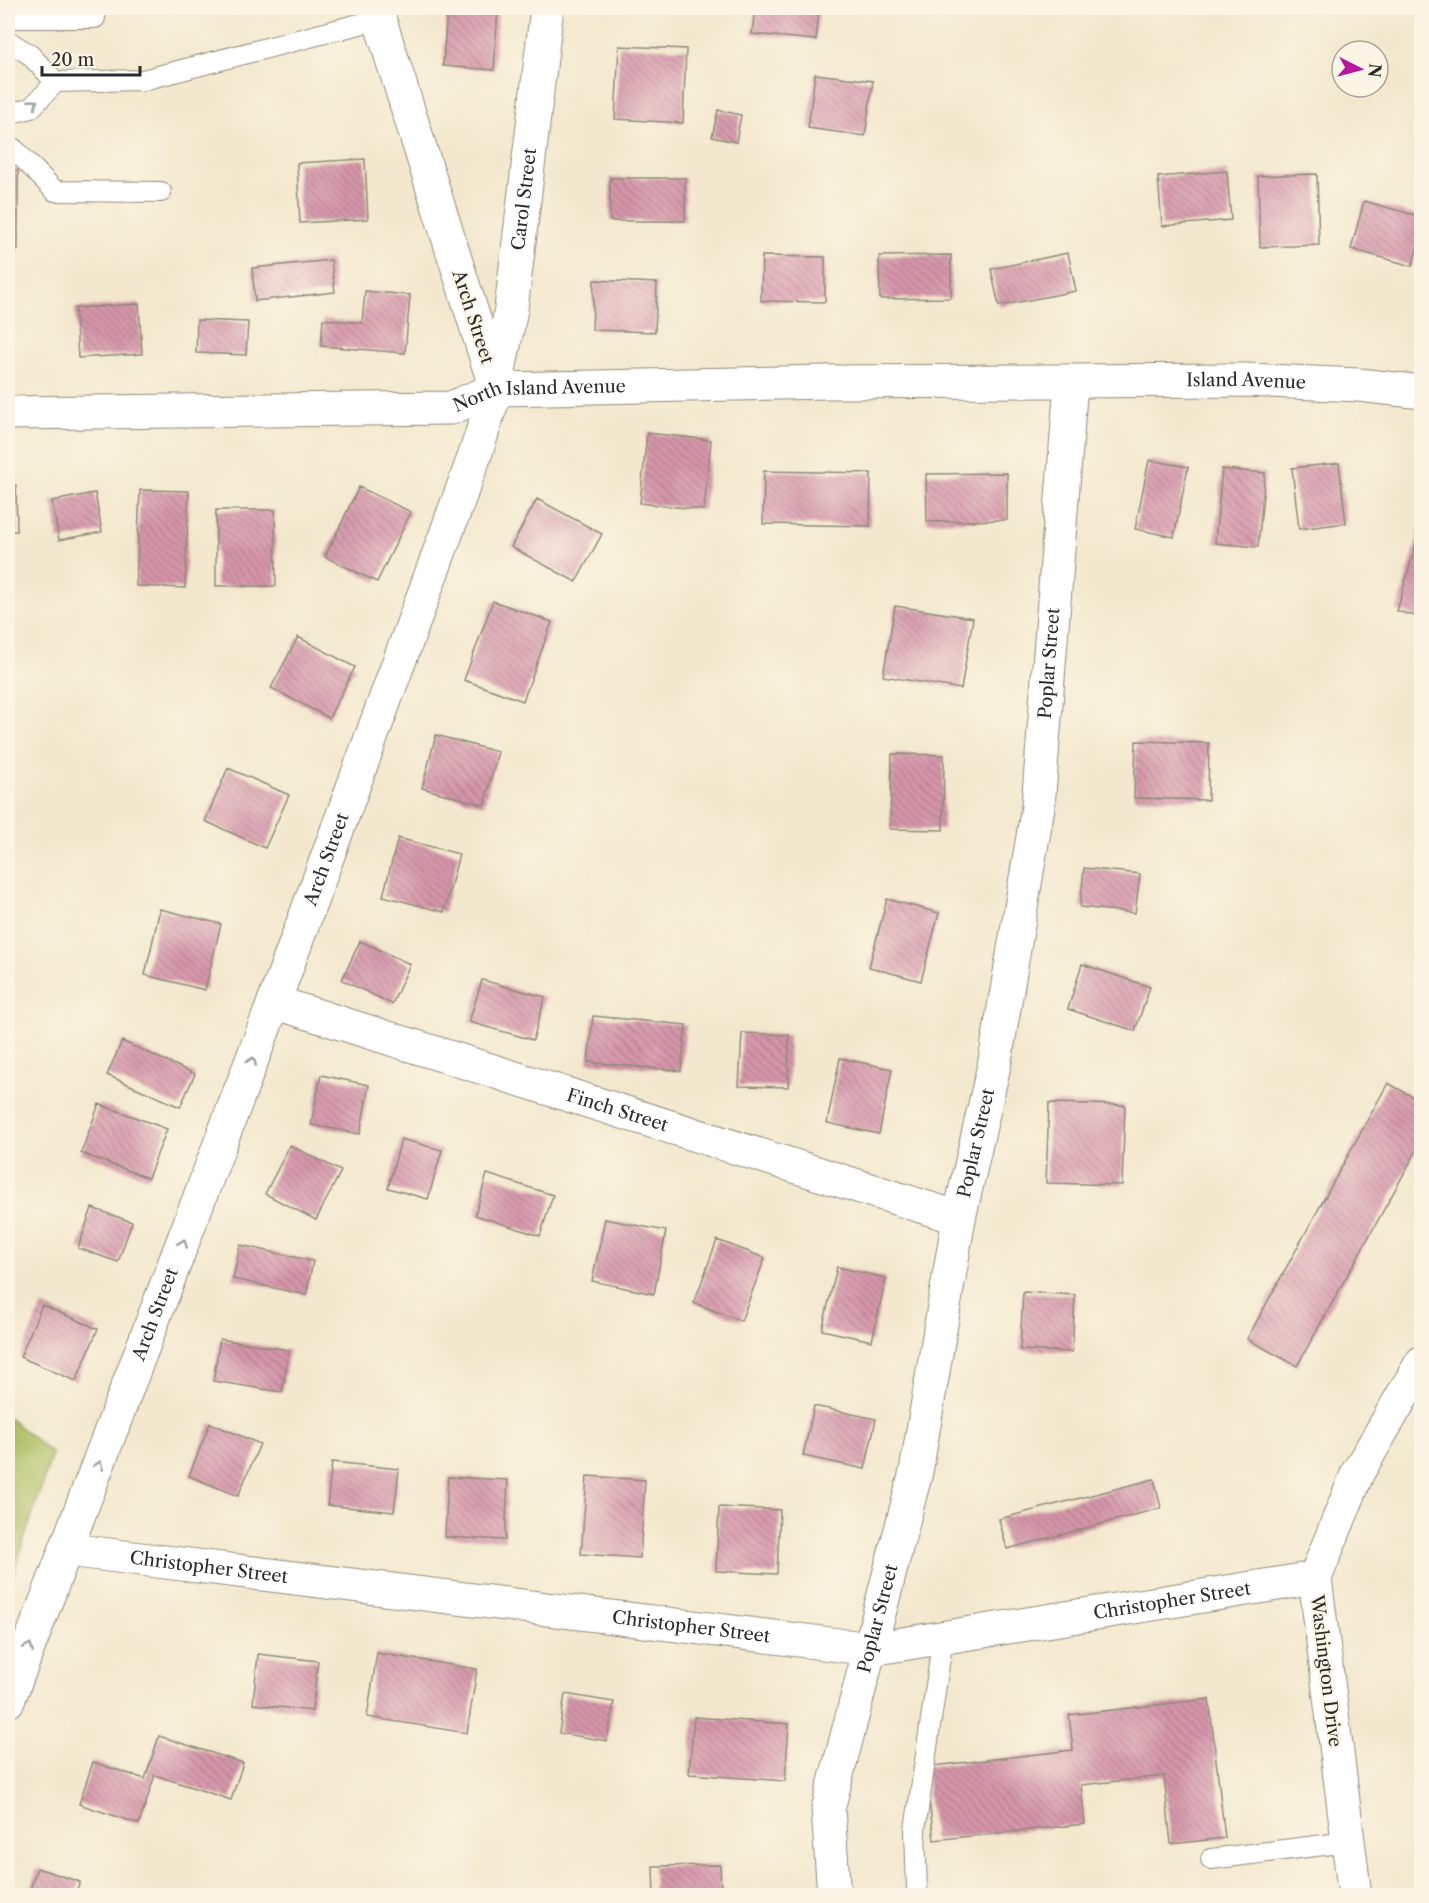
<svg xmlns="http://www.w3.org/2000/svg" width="1429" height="1903" viewBox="0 0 1429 1903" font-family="'Libre Caslon Text',serif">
  <defs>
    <pattern id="building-back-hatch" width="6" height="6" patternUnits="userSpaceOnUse" patternTransform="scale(1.5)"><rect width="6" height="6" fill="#d696aa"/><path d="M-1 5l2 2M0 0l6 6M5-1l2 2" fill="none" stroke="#ae7b8b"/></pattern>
  </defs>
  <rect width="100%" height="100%" fill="#fcf5e5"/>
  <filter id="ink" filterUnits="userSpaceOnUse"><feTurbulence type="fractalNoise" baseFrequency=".0167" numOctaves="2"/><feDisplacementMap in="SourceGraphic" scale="12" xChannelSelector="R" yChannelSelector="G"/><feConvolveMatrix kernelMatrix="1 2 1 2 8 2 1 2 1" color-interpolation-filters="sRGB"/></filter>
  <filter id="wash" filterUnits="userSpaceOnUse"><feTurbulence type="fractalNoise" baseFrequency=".008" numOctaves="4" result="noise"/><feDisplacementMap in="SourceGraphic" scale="24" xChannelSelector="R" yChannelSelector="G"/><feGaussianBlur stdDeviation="1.35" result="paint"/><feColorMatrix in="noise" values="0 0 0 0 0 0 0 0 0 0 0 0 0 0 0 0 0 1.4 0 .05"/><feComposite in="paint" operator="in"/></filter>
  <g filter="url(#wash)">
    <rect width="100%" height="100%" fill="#f3e8cd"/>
    <!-- green -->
    <path fill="#aabd61" stroke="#6a7446" stroke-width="1.5" d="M8,1417L52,1454L8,1590Z"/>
    <g id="blocks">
      <!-- building -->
      <path fill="url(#building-back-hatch)" d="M447,8H498L494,70L443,66Z
        M755,8H819L816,40L752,34Z
        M619,46L686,49L683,123L615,119Z
        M815,74L873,81L865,136L808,128Z
        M718,110L741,115L736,142L712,137Z
        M365,159L368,219L300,223L297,163Z
        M8,169L18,170V250H8Z
        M1227,171L1231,220L1162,226L1158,177Z
        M1317,174L1319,245L1260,247L1258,176Z
        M610,178H685V221H610Z
        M1364,201L1422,217V233L1412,266L1351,249Z
        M1068,253L1076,291L999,306L991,269Z
        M951,255V298L880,299L879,256Z
        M762,256L825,257V302L761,301Z
        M331,260L335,292L255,301L252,268Z
        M594,280L657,283L655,332L592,330Z
        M365,291L410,295L405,353L321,346L323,319L362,323Z
        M139,304L142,354L78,358L75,308Z
        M197,320L248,322L246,355L196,353Z
        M647,433L711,440L704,510L640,503Z
        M1149,460L1188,467L1174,537L1135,529Z
        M1339,463L1346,523L1299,529L1292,468Z
        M1222,469L1265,473L1258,547L1215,543Z
        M764,471L871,473L870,526L763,524Z
        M1007,473V520L927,522L926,474Z
        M16,485L17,531H8V486Z
        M359,487L411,512L377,582L325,557Z
        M140,490L189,491L185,588L136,586Z
        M95,493L102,532L59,540L52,501Z
        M537,499L602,534L576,582L511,547Z
        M216,510H275L276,586H216Z
        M1421,526L1422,527V618L1397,611Z
        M493,601L552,622L523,701L464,680Z
        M895,606L973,618L961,689L883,676Z
        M298,637L355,667L329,718L271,688Z
        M436,735L498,752L484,805L422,788Z
        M1136,741L1209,743L1208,800L1134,798Z
        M892,754L944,755L943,830L890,829Z
        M228,768L289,795L265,848L205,821Z
        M398,838L459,854L444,912L383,896Z
        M1084,868L1140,874L1135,913L1080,907Z
        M887,899L939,913L921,981L869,967Z
        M160,909L221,924L205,990L145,975Z
        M360,941L410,964L392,1004L342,980Z
        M1082,964L1150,987L1135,1031L1068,1009Z
        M482,980L545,997L533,1040L469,1022Z
        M593,1016L686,1025L681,1071L588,1062Z
        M742,1033L789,1035L788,1087L739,1086Z
        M122,1041L195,1074L180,1107L107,1075Z
        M840,1058L892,1069L879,1134L827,1123Z
        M321,1075L369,1085L360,1134L311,1125Z
        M1388,1083L1422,1102V1141L1297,1366L1247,1339Z
        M1049,1103L1125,1105L1122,1185L1046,1183Z
        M99,1104L167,1129L148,1178L81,1153Z
        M401,1139L442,1150L428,1199L388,1188Z
        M290,1145L341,1171L316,1220L265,1194Z
        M487,1174L553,1195L540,1236L475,1215Z
        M92,1208L132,1222L118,1262L78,1248Z
        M605,1219L666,1231L654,1294L592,1281Z
        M717,1240L765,1258L741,1321L694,1303Z
        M240,1245L313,1261L306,1295L233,1279Z
        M837,1267L886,1278L872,1341L822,1330Z
        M1023,1292L1075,1295L1072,1352L1020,1350Z
        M42,1305L98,1329L76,1381L20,1357Z
        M220,1339L289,1350L282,1392L213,1381Z
        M814,1406L876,1419L865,1469L803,1456Z
        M210,1423L260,1444L238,1496L189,1476Z
        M332,1462L399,1469L394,1512L327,1505Z
        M587,1476L645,1480L640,1558L581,1554Z
        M448,1477L508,1480L505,1540L445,1537Z
        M1154,1479L1161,1508L1007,1549L999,1519Z
        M719,1507L780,1510L777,1574L716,1571Z
        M377,1653L477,1669L467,1733L367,1717Z
        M258,1654L318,1661L312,1711L253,1704Z
        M565,1694L614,1702L607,1741L559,1733Z
        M1209,1699L1225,1838L1171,1844L1164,1776L1081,1785L1085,1824L934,1840L925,1767L1073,1750L1069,1715Z
        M694,1717L789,1724L785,1781L689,1774Z
        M159,1736L243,1763L231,1800L155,1775L139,1824L79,1804L93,1762L145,1779Z
        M720,1865L721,1896H654L653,1866Z
        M37,1868L80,1882L75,1896H28Z"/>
    </g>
  </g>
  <g filter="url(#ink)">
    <use href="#blocks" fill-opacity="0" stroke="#8f8a7c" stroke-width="1.5"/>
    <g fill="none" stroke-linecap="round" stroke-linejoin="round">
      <defs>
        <path id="service" d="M8,18H95L94,8
          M8,41L29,54L56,82
          M8,114L31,108L56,82L143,80L379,19
          M8,149H14L55,191L161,192
          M1211,1859L1348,1842
          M917,1890L915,1830L943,1637"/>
        <g id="minor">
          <path id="s1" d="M496,386L511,309L547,8"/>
          <path id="s2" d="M274,1002L959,1218"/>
          <path id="s3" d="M68,1550L871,1649L1315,1578"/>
          <path id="s4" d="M8,1701L274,1002L475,455L496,389L376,8"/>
          <path id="s5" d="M834,1896L828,1809L916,1472L959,1218L995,1061L1038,807L1071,383"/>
          <path d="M1355,1896L1315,1578L1358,1472L1422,1362"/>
        </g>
        <g id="tertiary">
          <path id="s6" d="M8,413L451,408L496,389L827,382L1247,380L1359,385L1422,392"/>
        </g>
      </defs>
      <!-- service casing -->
      <use href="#service" stroke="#8f8a7c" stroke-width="22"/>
      <!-- minor casing -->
      <use href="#minor" stroke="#8f8a7c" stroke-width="35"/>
      <!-- tertiary casing -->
      <use href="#tertiary" stroke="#8f8a7c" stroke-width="35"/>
      <!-- service -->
      <use href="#service" stroke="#fff" stroke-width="20"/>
      <!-- minor -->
      <use href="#minor" stroke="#fff" stroke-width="33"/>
      <!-- tertiary -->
      <use href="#tertiary" stroke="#fff" stroke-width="33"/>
    </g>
    <!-- one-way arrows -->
    <defs><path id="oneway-chevron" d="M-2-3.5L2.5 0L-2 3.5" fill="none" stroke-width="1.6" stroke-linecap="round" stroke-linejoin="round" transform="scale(1.5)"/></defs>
    <g stroke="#a0a0a0">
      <use href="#oneway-chevron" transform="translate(34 103) rotate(-39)"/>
      <use href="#oneway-chevron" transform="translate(252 1061) rotate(-69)"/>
      <use href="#oneway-chevron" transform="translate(183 1243) rotate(-69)"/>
      <use href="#oneway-chevron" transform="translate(99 1465) rotate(-69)"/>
      <use href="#oneway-chevron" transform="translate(29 1647) rotate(-68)"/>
    </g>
  </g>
  <g text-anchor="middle" stroke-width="4.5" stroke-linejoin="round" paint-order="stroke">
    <!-- street labels -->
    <g font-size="18" fill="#2b2b2b" stroke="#fcf5e5">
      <text dy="6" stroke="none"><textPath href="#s1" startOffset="189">Carol Street</textPath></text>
      <text transform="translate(473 317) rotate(72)" y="6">Arch Street</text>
      <text dy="6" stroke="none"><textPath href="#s6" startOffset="1242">Island Avenue</textPath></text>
      <text dy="6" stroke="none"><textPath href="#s6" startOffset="534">North Island Avenue</textPath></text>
      <text dy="6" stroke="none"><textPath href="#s5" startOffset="1256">Poplar Street</textPath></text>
      <text dy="6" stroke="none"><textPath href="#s4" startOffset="900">Arch Street</textPath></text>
      <text dy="6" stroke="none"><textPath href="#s2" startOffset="360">Finch Street</textPath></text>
      <text dy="6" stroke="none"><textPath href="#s5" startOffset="770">Poplar Street</textPath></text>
      <text dy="6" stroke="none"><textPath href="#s4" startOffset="414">Arch Street</textPath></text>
      <text dy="6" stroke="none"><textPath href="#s3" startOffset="142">Christopher Street</textPath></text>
      <text dy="6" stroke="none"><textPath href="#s3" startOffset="1114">Christopher Street</textPath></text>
      <text dy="6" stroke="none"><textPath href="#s5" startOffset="284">Poplar Street</textPath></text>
      <text dy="6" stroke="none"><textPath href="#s3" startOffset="628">Christopher Street</textPath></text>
      <text transform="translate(1326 1671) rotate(83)" y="6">Washington Drive</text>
    </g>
  </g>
  <!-- margin -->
  <rect width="1429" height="1903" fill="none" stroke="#fcf5e5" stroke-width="30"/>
  <!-- north arrow -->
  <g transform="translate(1360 69) rotate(96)"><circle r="28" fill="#fcf5e5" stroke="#a8a49b" stroke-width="1.5"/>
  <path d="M0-4.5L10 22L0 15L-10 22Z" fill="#b5179e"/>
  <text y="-9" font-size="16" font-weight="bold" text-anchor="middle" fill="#2b2b2b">N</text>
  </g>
  <!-- scale -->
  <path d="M42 66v9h98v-9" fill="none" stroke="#2b2b2b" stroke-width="3"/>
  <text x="51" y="66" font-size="18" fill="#2b2b2b" stroke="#fcf5e5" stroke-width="4.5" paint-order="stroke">20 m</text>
</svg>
